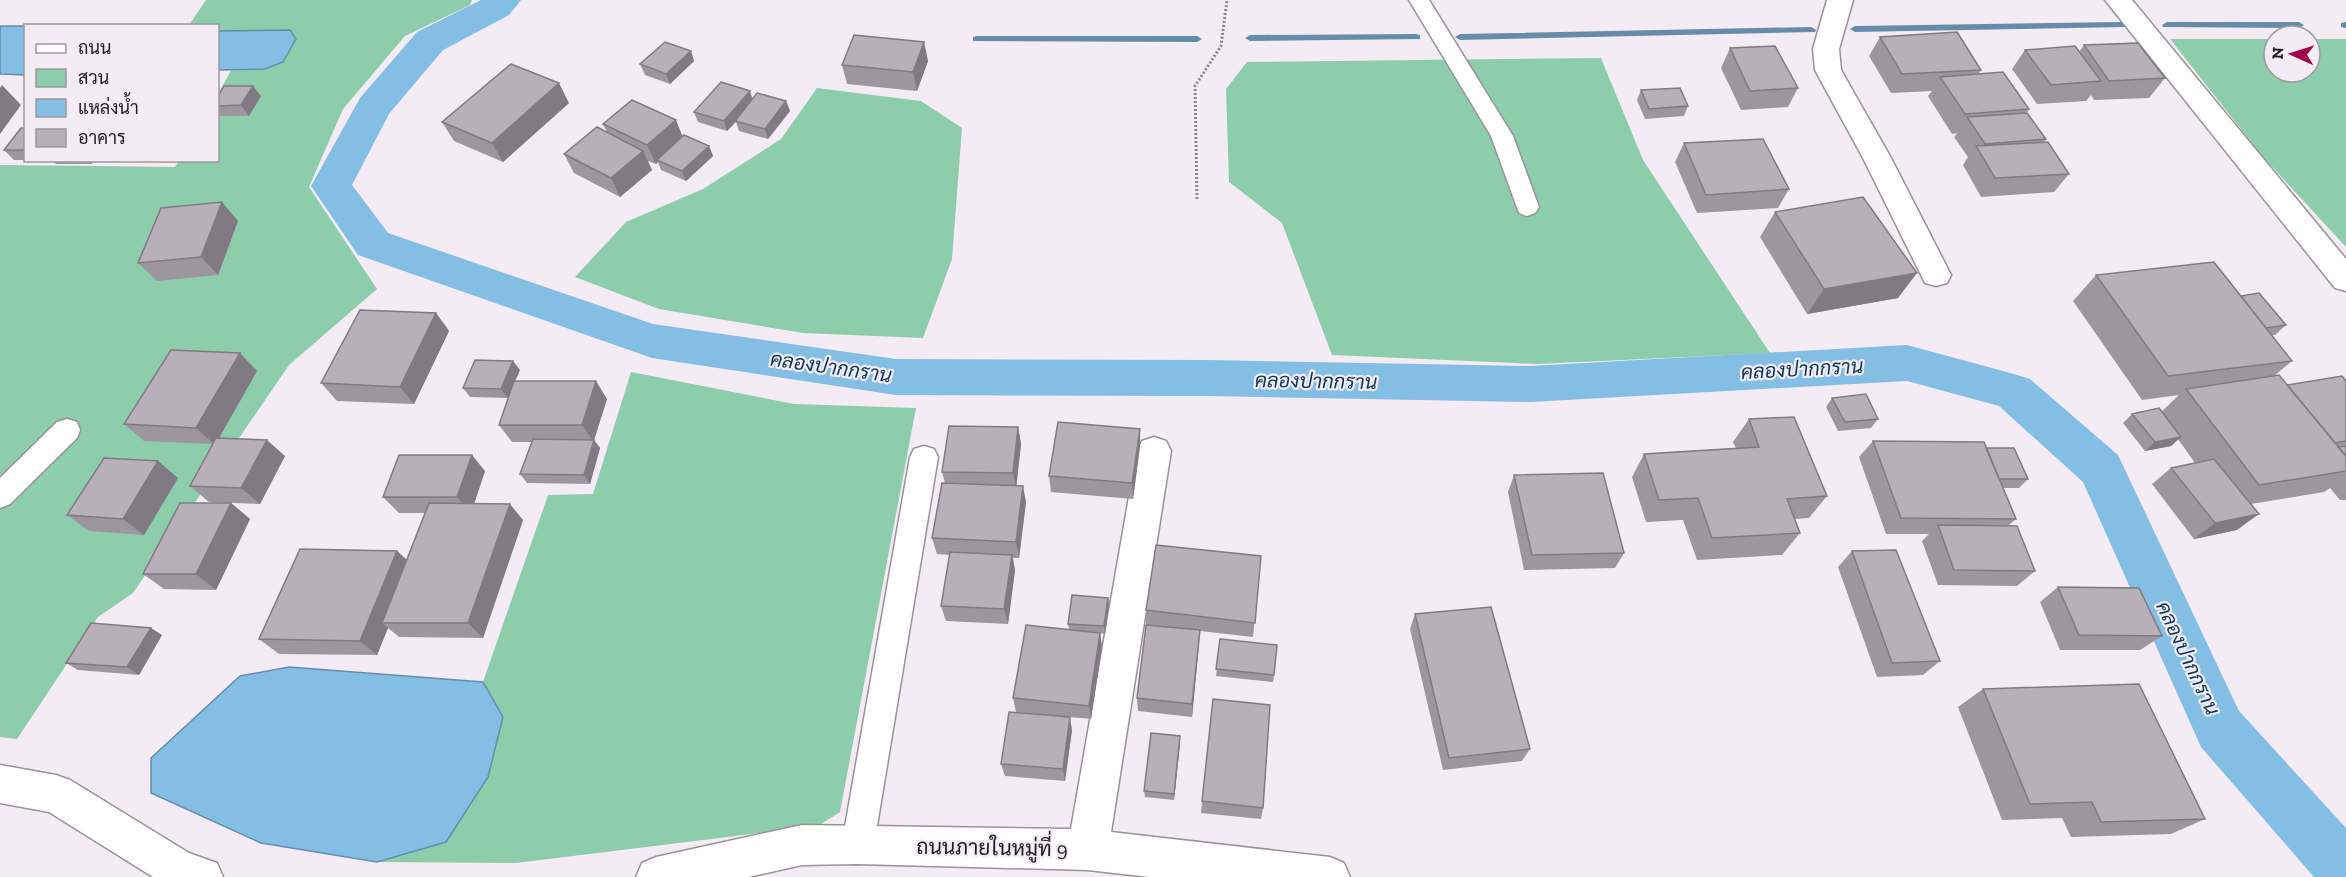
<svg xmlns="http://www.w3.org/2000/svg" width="2346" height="877" viewBox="0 0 2346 877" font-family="'Zilla Slab',Sarabun,serif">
  <rect width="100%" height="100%" fill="#f5ebf5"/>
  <!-- green -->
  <path fill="#8ccdac" d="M206,0H472L470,5L405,36L343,109L309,187L377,289L289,365L133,593L98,617L17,739L0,737V165L175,167L179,161L218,160V94L232,69H265L290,30L218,31V26L189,25Z
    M2170,39H2274V72H2310V39H2346V247L2263,157Z
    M1601,58L1643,160L1770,353L1538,364L1332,355L1282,223L1229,182L1226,89L1247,62Z
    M817,88L921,101L962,128L952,259L923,338L803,333L659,309L575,277L626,222L703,189L781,139Z
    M631,372L794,404L916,408L840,812L818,826L516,863L377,862L446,842L503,717L483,682L548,495L593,494Z"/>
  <!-- water -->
  <path fill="#83bee5" stroke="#658daa" stroke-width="1.5" d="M0,26H25V75L0,74Z
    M290,30L296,39L283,62L265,69L218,70V31Z
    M289,667L483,682L503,717L488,777L446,842L377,862L261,843L151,793V758L240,676Z"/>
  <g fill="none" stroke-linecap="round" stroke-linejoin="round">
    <!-- stream -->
    <path fill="#658daa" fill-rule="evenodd" d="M2122,22L2127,25L2126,27L1855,32L1850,29L1855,26Z
      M2167,22H2299L2304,25L2299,28L2163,27L2162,25Z
      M2346,22V28L2341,27V23Z
      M1811,27L1816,30L1815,32L1460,40L1455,37L1460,34Z
      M1416,34L1420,35V39L1250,41L1245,38L1250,35Z
      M977,36H1197L1202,39L1197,42L973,41V37Z"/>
    <!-- canal -->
    <path fill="#83bee5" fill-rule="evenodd" d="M481,0H521L509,15L443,50L389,114L352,185L388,233L653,324L896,359L1208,360L1531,366L1907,345L2014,374L2030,379L2118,455L2239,711L2346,828V877H2314L2201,747L2083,482L1999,406L1907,381L1531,402L1208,396L896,395L652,358L358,255L311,186L360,98L417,32Z"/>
    <defs>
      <path id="lane" d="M1409,0H1429L1513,136L1539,207L1535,213L1527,216L1519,213L1491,136Z
        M67,419L77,422L80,430L77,438L10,504L0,508V478L57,422Z
        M924,446L934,449L938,457L874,844L870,856L858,860L846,856L842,844L910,457L914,449Z"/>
      <path id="street" d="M1827,0H1853L1839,49L1841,70L1891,158L1951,275L1947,283L1936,286L1925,283L1863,158L1815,70L1813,49Z
        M2105,0H2132L2346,259V291L2335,288Z
        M1154,437L1166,441L1171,451L1111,832L1330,857L1344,863L1350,877H1149L1088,870L858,864L802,865L748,877H636L642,863L656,857L802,825L1071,829L1137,451L1142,441Z
        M0,765L56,775L70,780L189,853L217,863L223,877H153L49,812L0,803Z"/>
    </defs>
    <!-- lane casing -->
    <use href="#lane" stroke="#9a919a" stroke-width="3"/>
    <!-- street casing -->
    <use href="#street" stroke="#9a919a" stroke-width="3"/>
    <!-- path -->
    <path stroke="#89838a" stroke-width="3" stroke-dasharray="2 2" stroke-linecap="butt" d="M1197,199L1195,86L1221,46L1227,0"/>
    <!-- lane -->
    <use href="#lane" fill="#fff" fill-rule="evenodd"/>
    <!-- street -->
    <use href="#street" fill="#fff" fill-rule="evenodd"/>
  </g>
  <!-- wall -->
  <path fill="#9e969f" d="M1880,37L1981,70L1978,74L2029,109L2027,113L2046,139L2044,142L2069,174L2054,192L1981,197L1963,165L1968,157L1954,137L1957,133L1952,134L1928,96L1932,91L1891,93L1869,56Z
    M924,42L928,61L917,91L847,84L842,65Z
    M2084,45L2165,78L2149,98L2094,100L2091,95L2086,101L2037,104L2012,69L2025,50L2079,52Z
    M1730,48L1798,88L1788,107L1741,110L1721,68Z
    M691,51L694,61L670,84L645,75L640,64Z
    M1641,90L1688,106L1684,116L1645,119L1637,100Z
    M261,96L249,116H220L218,113V97Z
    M753,99L786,101L790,111L768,139L739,131L736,122L727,131L698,122L694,112Z
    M569,103L503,162L454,141L442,122Z
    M603,124L682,136L709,146L713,156L686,181L661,170L658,162L656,164L648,161L652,170L620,197L574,173L564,154L607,132Z
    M26,128V160H14L4,150Z
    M1684,143L1789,189L1778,208L1697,213L1675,162Z
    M53,160H94L92,164H56Z
    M100,160H158L157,162H102Z
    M1775,212L1898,298L1807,314L1760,237Z
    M238,221L218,275L157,281L138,263Z
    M2096,275L2241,296L2286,325L2275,335H2272L2292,361L2274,376L2287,385L2346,381V500H2340L2330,488L2324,492L2251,504L2237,530L2194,539L2152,484L2171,468L2195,463L2178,439L2171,446L2145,451L2123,423L2132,414L2161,412L2179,395L2142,400L2073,301Z
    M436,313L449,331L414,404L337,401L321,383Z
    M520,370L515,381L607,399L594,440L600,448L590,484L527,483L520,474L532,442H512L499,425L512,388L508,398L470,397L463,388Z
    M257,371L219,438L285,456L260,504L231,503L250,519L216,590L164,589L143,574L227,503L209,502L190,486L213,444L144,441L124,424Z
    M1832,398L1878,419L1871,428L1838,431L1826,407Z
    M1749,419L1827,496L1809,518L1795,519L1800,533L1782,555L1697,560L1683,520L1646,522L1632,477L1644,454L1736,448L1733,442Z
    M1018,427L1021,444L1016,486L1026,502L1019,558H1013L1015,570L1008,624L946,621L941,606L950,555L937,554L932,538L945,483L942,472Z
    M1873,441L1986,448L2028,479L2019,488H2003L2016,519L2008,526L2035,571L2017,586L1938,585L1922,541L1929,534H1886L1859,457Z
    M1140,446L1133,499L1051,492L1049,476Z
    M485,471L474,504L523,520L483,638L399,637L388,628L377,655L279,654L259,639L397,551L407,560L425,513H399L383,497Z
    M1514,475L1624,553L1615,568L1524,570L1508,492Z
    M178,478L144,535L89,531L67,515Z
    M1852,551L1940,661L1923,675L1877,677L1838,567Z
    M1261,556L1253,637L1200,631L1192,717L1138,711L1137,698L1146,625V610Z
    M2058,587L2162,636L2140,650H2060L2040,602Z
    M1108,598L1109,605L1105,634L1100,633L1102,647L1091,719L1016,712L1013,698L1069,630L1068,624Z
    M1415,614L1530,749L1522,761L1443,770L1410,629Z
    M162,635L139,675L78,670L66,663Z
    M1220,639L1274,675L1273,682L1216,676Z
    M1983,689L2205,819L2171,834L2071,837L2062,818L2002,820L1958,707Z
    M1072,730L1065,781L1005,776L1001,764Z
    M1180,743L1174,800L1145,797L1144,791Z
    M1202,801L1263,808L1261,819L1201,813Z"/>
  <!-- shaded-wall -->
  <path fill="#817a82" d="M924,42L928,61L917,91L913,72Z
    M691,51L694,61L670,84L666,74Z
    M559,83L569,103L503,162L492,143Z
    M2,85L21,105L0,134V88Z
    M253,86L261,96L249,116L241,105Z
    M750,91L753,101L727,131L724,121Z
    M786,101L790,111L768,139L765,129Z
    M676,120L684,140L657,160L658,162L656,164L647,145Z
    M709,146L713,156L686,181L682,171Z
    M643,151L652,170L620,197L611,178Z
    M222,202L238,221L218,275L201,257Z
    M1917,273L1898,298L1807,314L1824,289Z
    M436,313L449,331L414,404L400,387Z
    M240,353L257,371L215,445L196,428Z
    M513,361L520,370L508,398L501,389Z
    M596,381L607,399L594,440L600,448L590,484L584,475L594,442L582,425Z
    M1018,427L1021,444L1016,490L1013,473Z
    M1140,429V446L1133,499L1132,483Z
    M2181,437L2171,446L2145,451L2155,442Z
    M267,440L285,456L260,504L241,488Z
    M472,455L485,471L471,513L457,497Z
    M158,461L178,478L144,535L123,519Z
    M1023,486L1026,502L1019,558L1016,542Z
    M231,503L250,519L216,590L196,574Z
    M510,504L523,520L483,638L468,623Z
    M2259,514L2237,530L2194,539L2215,523Z
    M397,551L413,566L382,623L388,628L377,655L360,641Z
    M1012,555L1015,570L1008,624L1004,609Z
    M1108,598L1109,605L1105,634L1104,626Z
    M151,628L162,635L139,675L127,667Z
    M1200,630L1199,645L1192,717V704Z
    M1100,633L1102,647L1091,719L1089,706Z
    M1070,717L1072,730L1065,781L1063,769Z
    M1180,736V743L1174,800V794Z"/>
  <!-- building -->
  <path fill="#b8afb9" stroke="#817a82" stroke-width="1.5" d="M1957,32L1981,70L1902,74L1880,37Z
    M854,35L924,42L913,72L842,65Z
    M665,42L691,51L666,74L640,64Z
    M2138,43L2165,78L2109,81L2084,45Z
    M1775,46L1798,88L1750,91L1730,48Z
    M2075,46L2101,81L2051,85L2025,50Z
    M511,64L559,83L492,143L442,122Z
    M2003,72L2029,109L1965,114L1940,77Z
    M721,82L750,91L724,121L694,112Z
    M224,86H253L241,105L218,106V97Z
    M1680,88L1688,106L1649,109L1641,90Z
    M757,93L786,101L765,129L735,121Z
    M632,100L676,120L647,145L603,124Z
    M2027,113L2046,139L1985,144L1967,117Z
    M597,127L643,151L611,178L564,154Z
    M21,128H26V150H4Z
    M684,135L709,146L682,171L657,160Z
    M1763,139L1789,189L1706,195L1684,143Z
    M2048,142L2069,174L1995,178L1976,146Z
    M1863,197L1917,273L1824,289L1775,212Z
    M222,202L201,257L138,263L161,208Z
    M2214,262L2292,361L2168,376L2096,275Z
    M2259,293L2286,325L2266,328L2241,296Z
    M360,310L436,313L400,387L321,383Z
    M171,350L240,353L196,428L124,424Z
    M475,360L513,361L501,389L463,388Z
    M2279,375L2346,456V471L2259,485L2186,389Z
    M2342,376L2346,381V441L2335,443L2287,385Z
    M514,381H596L582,425H499Z
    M1866,394L1878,419L1845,422L1832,398Z
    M2159,408L2181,437L2155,442L2132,414Z
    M1794,417L1827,496L1787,499L1800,533L1712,538L1698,498L1659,500L1644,454L1759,447L1749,419Z
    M1058,422L1140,429L1132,483L1049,476Z
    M949,426L1018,427L1013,473L942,472Z
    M216,438L267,440L241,488L190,486Z
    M533,439L594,440L584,475L520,474Z
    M1873,441L1984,442L2016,519L1901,518Z
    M2346,446V456L2338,447Z
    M1986,448H2014L2028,479H1999Z
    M399,455H472L457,497H383Z
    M104,458L158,461L123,519L67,515Z
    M2214,459L2259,514L2215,523L2171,468Z
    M1603,473L1624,553L1532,555L1514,475Z
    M942,483L1023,486L1016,542L932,538Z
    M180,503H231L196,574H143Z
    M429,503L510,504L468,623H382Z
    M1938,525L2017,526L2035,571L1954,570Z
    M1156,545L1261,556L1255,623L1146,610Z
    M300,549L397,551L360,641L259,639Z
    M1896,550L1940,661L1892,663L1852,551Z
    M950,552L1012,555L1004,609L941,606Z
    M2058,587L2139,588L2162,636L2079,635Z
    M1072,595L1108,598L1104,626L1068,624Z
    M1491,607L1530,749L1449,758L1415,614Z
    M91,623L151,628L127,667L66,663Z
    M1026,625L1100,633L1089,706L1013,698Z
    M1146,625L1200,630L1192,704L1137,698Z
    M1220,639L1277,645L1274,675L1216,669Z
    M2139,684L2205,819L2101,822L2092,802L2030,804L1983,689Z
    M1213,699L1270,705L1263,808L1202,801Z
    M1009,712L1070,717L1063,769L1001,764Z
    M1151,733L1180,736L1174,794L1144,791Z"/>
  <g text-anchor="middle" stroke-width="4.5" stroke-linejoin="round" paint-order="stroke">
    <!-- water labels -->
    <g font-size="20" font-style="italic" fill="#073853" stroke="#f5ebf5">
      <text transform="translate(831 367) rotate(8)" y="7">คลองปากกราน</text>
      <text transform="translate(1802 369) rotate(-3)" y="7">คลองปากกราน</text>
      <text transform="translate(1316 381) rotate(1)" y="7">คลองปากกราน</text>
      <text transform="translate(2188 658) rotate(65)" y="7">คลองปากกราน</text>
    </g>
    <!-- near-street labels -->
    <g font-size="21" fill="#1f1c20" stroke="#f5ebf5">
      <text transform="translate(992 848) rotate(1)" y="7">ถนนภายในหมู่ที่ 9</text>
    </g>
  </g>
  <!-- legend -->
  <rect x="24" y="24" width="195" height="138" fill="#f5ebf5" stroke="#9f98a0" stroke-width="1.5"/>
  <rect x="36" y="44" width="30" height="9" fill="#ffffff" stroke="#9f98a0" stroke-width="1.5"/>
  <text x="78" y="54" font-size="18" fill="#1f1c20">ถนน</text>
  <rect x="36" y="69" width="30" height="18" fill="#8ccdac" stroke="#9f98a0" stroke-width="1.5"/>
  <text x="78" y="84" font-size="18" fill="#1f1c20">สวน</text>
  <rect x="36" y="99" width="30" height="18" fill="#83bee5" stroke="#9f98a0" stroke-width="1.5"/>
  <text x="78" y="114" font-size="18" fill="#1f1c20">แหล่งน้ำ</text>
  <rect x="36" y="129" width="30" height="18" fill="#b8afb9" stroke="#9f98a0" stroke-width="1.5"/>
  <text x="78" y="144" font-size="18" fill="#1f1c20">อาคาร</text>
  <!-- north arrow -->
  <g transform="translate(2292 54) rotate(273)"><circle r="28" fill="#f5ebf5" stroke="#9f98a0" stroke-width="1.5"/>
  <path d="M0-4.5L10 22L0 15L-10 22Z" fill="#a0084d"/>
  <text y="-9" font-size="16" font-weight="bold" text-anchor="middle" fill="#1f1c20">N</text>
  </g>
</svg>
